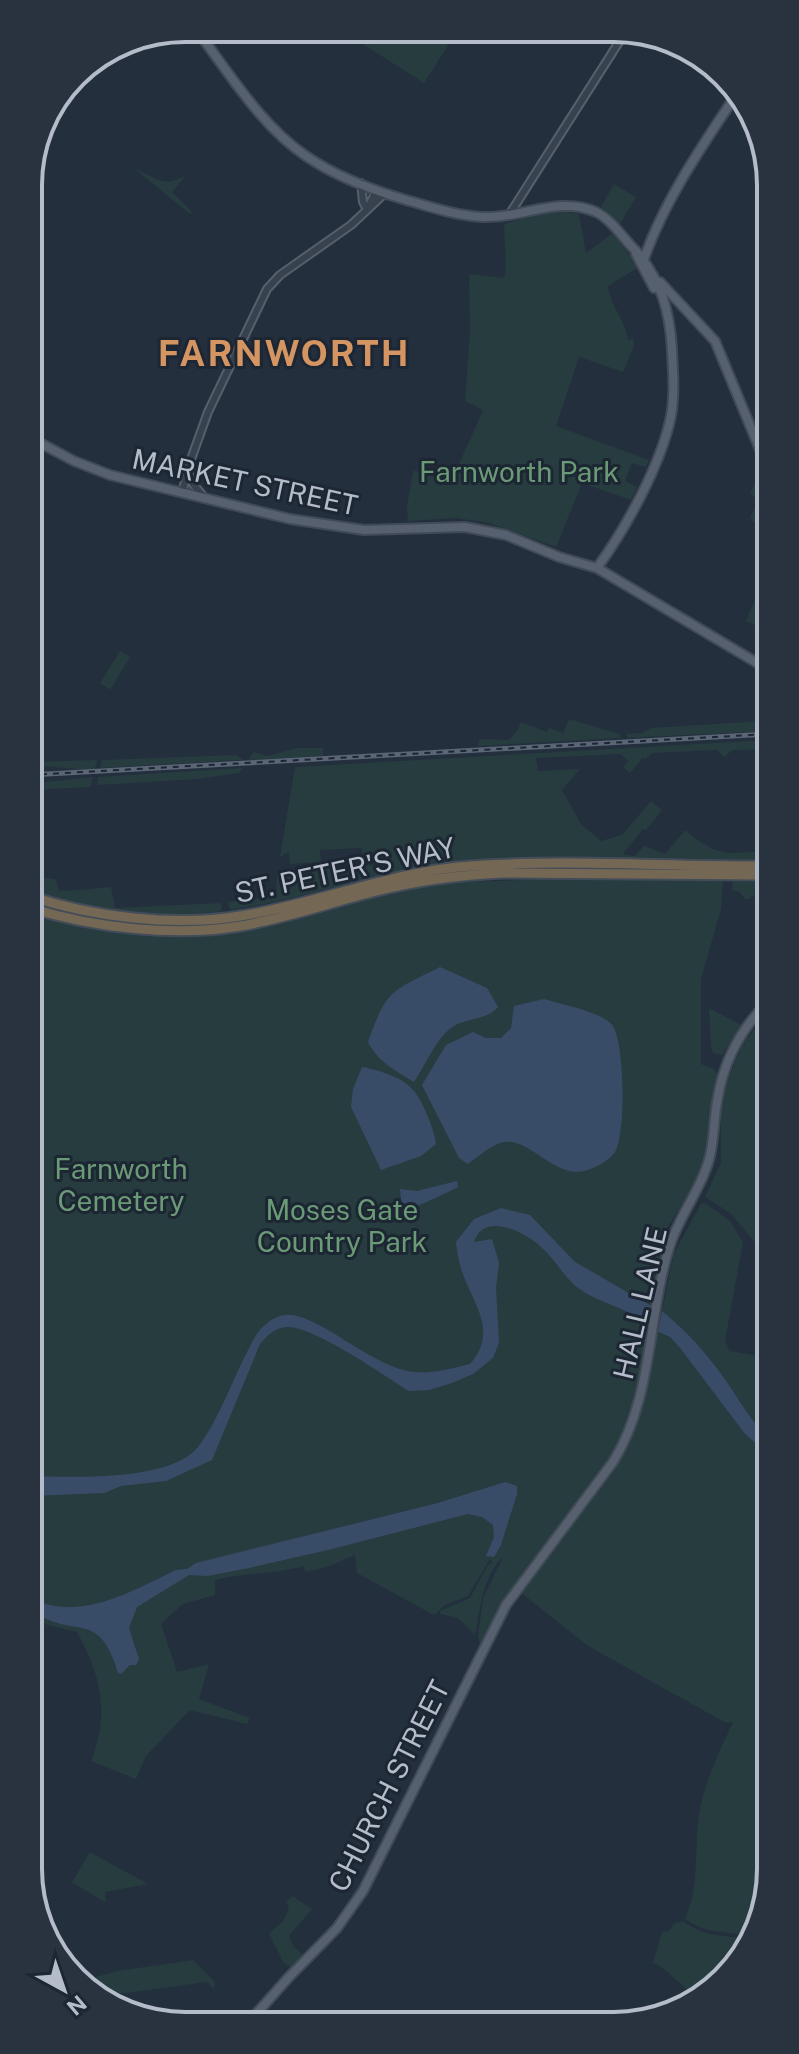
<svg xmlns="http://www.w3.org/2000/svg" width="799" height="2054" viewBox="0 0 799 2054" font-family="'Public Sans',sans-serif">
  <rect width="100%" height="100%" fill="#242f3e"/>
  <!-- green -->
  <path fill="#263c3f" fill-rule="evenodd" d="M362,29L458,30L424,83L355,39Z
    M135,169C157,177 163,190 187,174L172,192L192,212L190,214Z
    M614,184L636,197L620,224L601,207Z
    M551,210L579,214L586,253L613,233L639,267L608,286C610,306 626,320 628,340L633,339L634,346L623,372L579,357L556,426L649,460L646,467L632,463L625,481L637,487L631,500L582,483L556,547L489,523L456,518L408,521L407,506L413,471L455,473L483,410L465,401L470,331L469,274L504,278L506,268L504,224Z
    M757,478L768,482V528L752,522L753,520L750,518L759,499L750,494Z
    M764,579L769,580V600L757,626L746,621Z
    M120,651L130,657L110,690L100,683Z
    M569,719L620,734L621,738L478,746L479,740L482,739L509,740L517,731L521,722L547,732L549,728L563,733Z
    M763,721H769V731L627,738V734L642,733L651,728Z
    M769,740V749L732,750L725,757L716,750L652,753L646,759L643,758L630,773L623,767L628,761L621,754L536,758L538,771L580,769L562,790L581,824L601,841L622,835L651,801L662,810L646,830L643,829L623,854L634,856L644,846L665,854L685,830C720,859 725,853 769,851V860C714,860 659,862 604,861C548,860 494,858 439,865C368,874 300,900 230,910L228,902L276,896L277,872L372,865L375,868L387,867L386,858L363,859L362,848L320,850L321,862L290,864L289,852L280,857L295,767Z
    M297,748H323V756L248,760L254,752L268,756Z
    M236,755L243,760L100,768L102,760Z
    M97,760L95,769C70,770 52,766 29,765V762Z
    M243,768L239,773L198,779L97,785L98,777Z
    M93,777L90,787L29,790V787H35V783Z
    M29,876L55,879L59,890L68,891L111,887L115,908L221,903L222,911C156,920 94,911 30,894Z
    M535,877L723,880L721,909L701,979V1064L714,1069L717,1074C710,1099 711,1124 706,1149C698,1186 674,1217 653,1248L663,1256L648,1329L670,1337L680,1348L745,1434L770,1456L771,1809L765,1812L771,1820V1832L763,1834L756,1860L771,1871V1880L747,1936C721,1930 708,1935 685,1919C700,1886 694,1850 699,1815C704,1782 719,1753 733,1722L726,1723L588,1646L520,1592L535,1571L530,1565L496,1614L480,1644L478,1636L483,1598L503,1557C482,1578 481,1607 475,1635L458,1618L440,1614V1611L470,1598L488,1565L492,1562L490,1559L468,1596L445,1605L434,1615L357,1573L355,1555L327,1567L306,1572L303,1566C274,1575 244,1572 215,1580V1595L183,1604L161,1624L177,1672L209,1664L199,1699L250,1718L247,1724L190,1710L146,1756L136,1779L91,1761C110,1714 101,1675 77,1632L35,1622L31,1627L30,913L90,928L130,933L175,936L220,934L267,926L431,883L522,880ZM136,1608L129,1628L138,1655L127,1669L118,1672C112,1650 106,1635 82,1628Z
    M733,880H769V895L761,891L749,899H745L739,892L732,891Z
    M709,1008L741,1025L722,1055L713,1053L711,1046Z
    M769,1008L770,1245L760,1243L759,1247L730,1213L705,1197L721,1163V1116L724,1093L732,1069L742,1046Z
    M705,1203L730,1221L743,1242L725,1341L730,1351L770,1358V1437C751,1423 741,1402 727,1382C708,1355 688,1332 662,1311L674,1253L701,1204Z
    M90,1852L148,1884L105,1892L106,1903L72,1882Z
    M293,1896L312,1909L289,1936L293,1946L304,1956L296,1964L290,1967L283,1962L269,1933L283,1921L289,1909L286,1902Z
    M683,1921C706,1938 719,1934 746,1939L732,1972L693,1995L663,1968L653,1963L662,1932L669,1931L674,1924Z
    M193,1960L215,1982L214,1989L207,1982L103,1996L77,1982L118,1971Z"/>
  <!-- water -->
  <path fill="#394c67" d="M440,967L487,988L498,1007C487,1021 465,1017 451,1028C436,1039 425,1066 414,1082C395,1070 379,1063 368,1042C387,988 391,992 440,967Z
    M544,999C560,1004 602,1012 612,1025C625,1040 626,1135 615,1152C608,1162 595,1168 584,1171C554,1178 531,1139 505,1142C493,1143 478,1157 468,1164L459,1158L422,1085L446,1045L473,1032L486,1038H501L511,1028L514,1006Z
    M362,1067C378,1070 403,1077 414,1091C423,1102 435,1131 436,1144L421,1156L381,1170L351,1107L353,1089Z
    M457,1181L458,1187C448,1192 410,1211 402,1210L400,1189L417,1191Z
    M501,1208L530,1215L575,1262L653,1307L649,1326C630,1308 600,1304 578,1288C564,1277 555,1259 541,1247C525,1232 484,1211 474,1242L492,1239L499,1263L496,1288L499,1343L493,1358L473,1374L452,1383L429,1390L409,1391C385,1376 311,1324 286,1327C274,1328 267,1336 260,1344L212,1460L166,1481L121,1486L104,1493L30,1496V1476C71,1477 170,1482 198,1447C221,1418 237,1366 258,1332C265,1324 273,1317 284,1315C315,1310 372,1368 414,1372C433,1374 453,1368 470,1364C500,1330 471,1302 461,1268C458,1259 457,1250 456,1242L474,1219Z
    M662,1311C688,1332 708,1355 727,1382C741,1402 751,1423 770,1437V1456L745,1434L680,1348L670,1337L658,1332Z
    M505,1482L517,1486V1494L501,1545L494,1557L486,1556L494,1537L493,1525L482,1517L468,1514L328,1550L249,1568L208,1576L189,1575L137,1607L129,1628L139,1659L136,1665H130L121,1674L118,1673C99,1607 74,1641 31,1610V1598C79,1623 132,1591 176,1570L187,1569L196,1563L438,1503Z"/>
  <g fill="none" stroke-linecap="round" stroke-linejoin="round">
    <!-- stream -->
    <path stroke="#394c67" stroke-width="2" d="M771,1812L767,1813L771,1817
      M771,1834L764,1835L758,1859L771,1868"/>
    <defs>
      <path id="minor" d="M361,183L363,202L367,209
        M367,209L377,190
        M509,215L626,31
        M189,473L193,484L204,497
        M182,493L190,462L208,412L267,289L280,275L351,225L385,193"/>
      <path id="major" d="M195,28C228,71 260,125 306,156C335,176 372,190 406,200C431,207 457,216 483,217C521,219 559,195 596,212C612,220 623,238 635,250C661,279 670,312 672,350C673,372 675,394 671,416C661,465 626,528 597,568
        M636,254L654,288
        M644,259C664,201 702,146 736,95
        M660,282L715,341L768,469
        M29,437L74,461L110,475L290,519L364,530L465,527L506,535L559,557L597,568L769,670
        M248,2023L289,1977L337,1928L363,1891L506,1605L613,1462C654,1396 647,1317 670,1245C680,1214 702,1188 710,1156C714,1138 714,1120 717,1102C723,1063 741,1028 769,1001"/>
      <path id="highway" d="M30,896C91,917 175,927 240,916C318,904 391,871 471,866C570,859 670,867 769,866
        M30,908C95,928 174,937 241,926C287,918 332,902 377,891C419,880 461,875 504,873L769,875"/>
    </defs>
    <!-- minor casing -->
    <use href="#minor" stroke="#565f6c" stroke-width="10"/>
    <!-- major casing -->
    <use href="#major" stroke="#414a57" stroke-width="12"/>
    <!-- highway casing -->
    <use href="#highway" stroke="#434c59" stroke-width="13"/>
    <!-- minor -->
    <use href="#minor" stroke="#38414e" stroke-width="6"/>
    <!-- major -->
    <use href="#major" stroke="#56606e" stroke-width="8"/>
    <!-- highway -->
    <use href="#highway" stroke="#746855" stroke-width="9"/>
    <defs>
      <path id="rail" d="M29,775L769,734"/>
    </defs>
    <!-- rail casing -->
    <use href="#rail" stroke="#5a6575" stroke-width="5"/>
    <!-- rail -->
    <use href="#rail" stroke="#1d2633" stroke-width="2" stroke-dasharray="6" stroke-linecap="butt"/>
  </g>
  <g text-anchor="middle" stroke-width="6" stroke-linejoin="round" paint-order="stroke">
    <!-- park labels -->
    <g font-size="28" fill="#6b9a76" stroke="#1d2633">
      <text x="519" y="482">Farnworth Park</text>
      <text x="121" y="1179">Farnworth<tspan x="121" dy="32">Cemetery</tspan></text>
      <text x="342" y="1220">Moses Gate<tspan x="342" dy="32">Country Park</tspan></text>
    </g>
    <!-- street labels -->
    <g font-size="28" fill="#b4bcc9" stroke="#1d2633">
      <text transform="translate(245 482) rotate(12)" y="10">MARKET STREET</text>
      <text transform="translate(345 870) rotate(-12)" y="10">ST. PETER'S WAY</text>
      <text transform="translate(640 1303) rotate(-77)" y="10">HALL LANE</text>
      <text transform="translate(389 1786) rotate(-63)" y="10">CHURCH STREET</text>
    </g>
    <!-- district labels -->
    <g font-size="36" font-weight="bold" letter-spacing="2" fill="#d59563" stroke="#1d2633">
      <text x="284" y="366">FARNWORTH</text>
    </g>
  </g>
  <!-- crop -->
  <path d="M0 0H799V2054H0ZM185 42H614A143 143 0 0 1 757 185V1869A143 143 0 0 1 614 2012H185A143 143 0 0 1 42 1869V185A143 143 0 0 1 185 42Z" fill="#29323f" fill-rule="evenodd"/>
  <path fill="none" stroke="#b4bcc9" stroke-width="4" d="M185 42H614A143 143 0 0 1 757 185V1869A143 143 0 0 1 614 2012H185A143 143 0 0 1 42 1869V185A143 143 0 0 1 185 42Z"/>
  <!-- north arrow -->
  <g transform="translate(64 1990) rotate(140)" stroke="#1d2633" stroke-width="6" paint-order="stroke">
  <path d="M0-6L14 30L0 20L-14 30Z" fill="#b4bcc9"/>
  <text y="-12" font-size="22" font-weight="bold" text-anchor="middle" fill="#b4bcc9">N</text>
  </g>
</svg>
